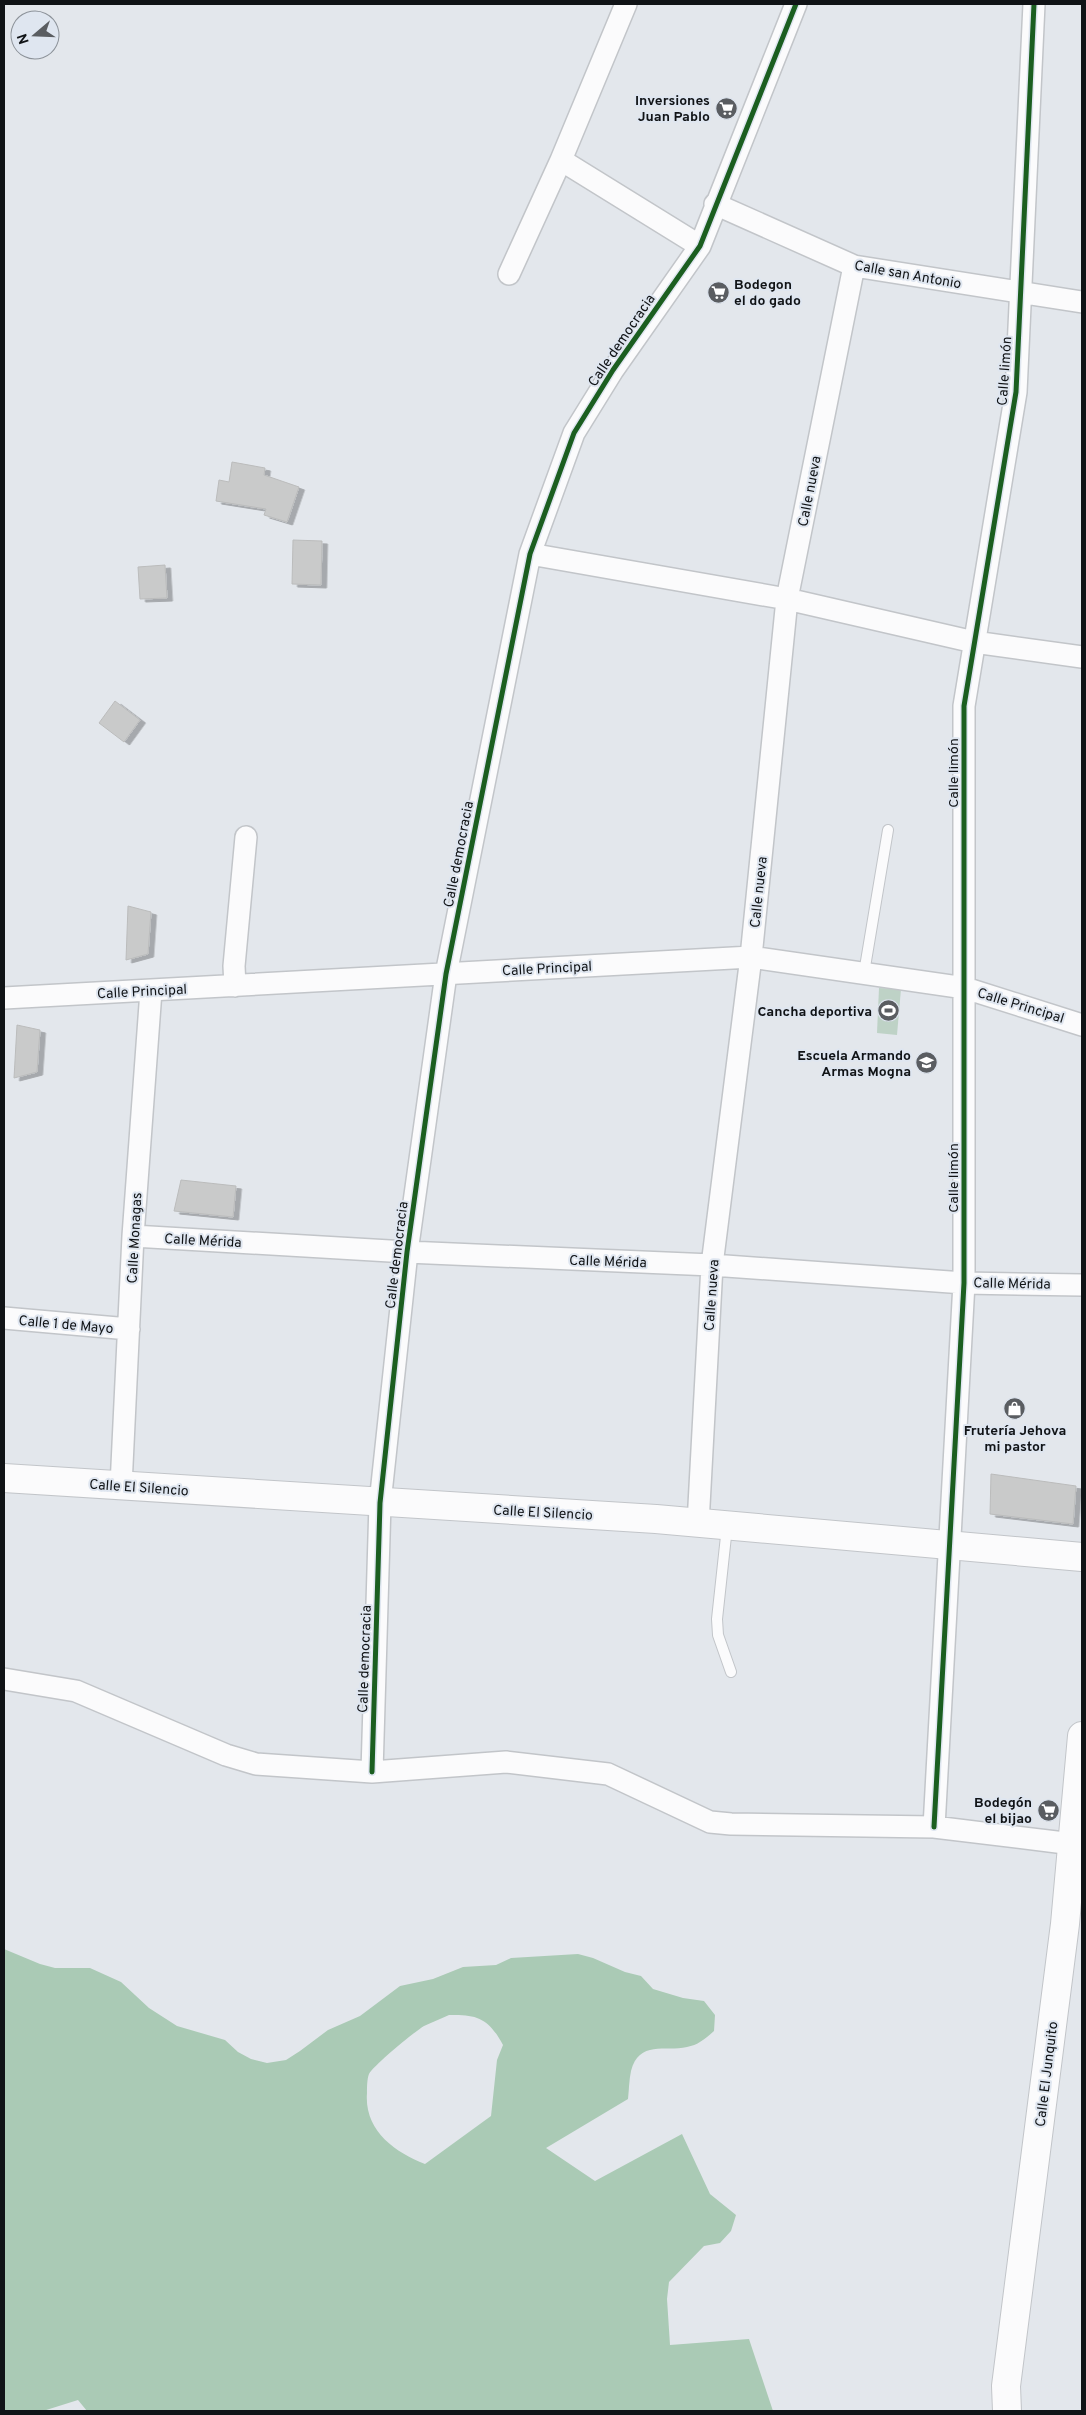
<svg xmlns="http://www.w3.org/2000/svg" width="1086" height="2415" viewBox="0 0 1086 2415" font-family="Overpass,sans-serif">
  <defs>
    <filter id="shadow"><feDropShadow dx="5.5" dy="3" stdDeviation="0" flood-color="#0004"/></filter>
  </defs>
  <rect width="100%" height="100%" fill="#e3e7ec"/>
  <!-- green -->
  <path fill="#bed2c6" d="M879,988L901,989L897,1035L877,1033Z"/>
  <!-- forest -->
  <path fill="#aacab5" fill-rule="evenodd" d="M4,1949L40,1964L55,1968H90L121,1982L149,2008L177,2026L225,2040L238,2052L251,2059L267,2063L286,2060L300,2051L328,2030L360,2016L400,1986L433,1979L463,1967L496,1965L511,1958L578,1954L593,1958L625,1972L641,1976L653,1989L683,1998L704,2001L715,2015L714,2031C705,2039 698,2045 687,2047C665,2052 639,2040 631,2071C629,2080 629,2090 628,2099L546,2148L595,2181L682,2134L710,2194L736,2215L731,2231L720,2243L704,2246L669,2282L667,2299L670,2345L749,2339L773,2411H87L78,2400L43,2411H4ZM449,2015C478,2014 489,2019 503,2045L497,2060L491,2116L425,2164C394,2152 364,2130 367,2093C367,2087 367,2079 369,2074C375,2064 414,2032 424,2026C432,2022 441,2019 449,2015Z"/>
  <!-- building -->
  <path fill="#c9caca" stroke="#bbbcbc" filter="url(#shadow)" d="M232,462L265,468L264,475L299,487L287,522L264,515L266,509L216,501L219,480L229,482Z
    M293,540L322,541L321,585L292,584Z
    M165,565L167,598L140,599L138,567Z
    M115,701L140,720L124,742L99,723Z
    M128,906L151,912L148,954L126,960Z
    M17,1025L40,1030L37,1072L14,1078Z
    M181,1180L236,1186L233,1217L174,1211Z
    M991,1474L1076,1486L1073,1524L990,1514Z"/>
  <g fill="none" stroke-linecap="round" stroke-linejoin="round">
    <defs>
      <path id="lane" d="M864,973L888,830
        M727,1527L717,1619L718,1635L731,1672"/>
      <path id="street" d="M626,4L561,160L700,246
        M715,204L854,266L1082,302
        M509,274L561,160
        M530,554L787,599L974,642L1082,657
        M235,986L234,966L246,837
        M4,998L751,957L965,988L1082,1025
        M133,1236L407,1252L712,1265L964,1283L1082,1285
        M4,1318L129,1329
        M121,1486L133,1236L151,991
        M698,1524L712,1265L751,957L787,599L854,266
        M4,1679L76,1691L226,1755L256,1764L372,1772L506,1762L608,1774L710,1822L731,1824L934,1827L1073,1844
        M372,1772L380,1503L407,1252L446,974L530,554L574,433L613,370L700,246L796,4
        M934,1827L964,1283V706L1016,392L1034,4"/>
      <path id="secondary" d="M4,1478L656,1519L1082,1557
        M1007,2411L1006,2386L1065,1924L1082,1736"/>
    </defs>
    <!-- lane casing -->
    <use href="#lane" stroke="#c2c5c9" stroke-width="12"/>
    <!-- street casing -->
    <use href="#street" stroke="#c2c5c9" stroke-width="24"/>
    <!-- secondary casing -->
    <use href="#secondary" stroke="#c2c5c9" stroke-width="30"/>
    <!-- lane -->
    <use href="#lane" stroke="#fbfbfc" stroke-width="10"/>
    <!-- street -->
    <use href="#street" stroke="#fbfbfc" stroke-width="21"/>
    <!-- secondary -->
    <use href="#secondary" stroke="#fbfbfc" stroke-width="28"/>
    <defs>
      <path id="cycleway" d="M372,1772L380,1503L407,1252L446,974L530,554L574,433L613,370L700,246L796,4
        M934,1827L964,1283V706L1016,392L1034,4"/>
    </defs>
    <!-- cycleway casing -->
    <use href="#cycleway" stroke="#dfe6f0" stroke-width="8"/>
    <!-- cycleway -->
    <use href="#cycleway" stroke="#1b5e20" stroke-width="5"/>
  </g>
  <!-- icons -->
  <defs>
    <symbol id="supermarket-disc" viewBox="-11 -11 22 22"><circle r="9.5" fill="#5a5d61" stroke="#dfe6f0"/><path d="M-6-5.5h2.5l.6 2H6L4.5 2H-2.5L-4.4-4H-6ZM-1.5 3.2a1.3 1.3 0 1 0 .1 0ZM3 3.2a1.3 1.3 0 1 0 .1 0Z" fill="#fff"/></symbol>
    <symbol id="stadium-disc" viewBox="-11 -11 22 22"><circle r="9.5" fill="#5a5d61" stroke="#dfe6f0"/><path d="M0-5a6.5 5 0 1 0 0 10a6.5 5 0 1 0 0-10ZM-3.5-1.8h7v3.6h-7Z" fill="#fff"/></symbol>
    <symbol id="school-disc" viewBox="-11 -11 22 22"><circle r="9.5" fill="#5a5d61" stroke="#dfe6f0"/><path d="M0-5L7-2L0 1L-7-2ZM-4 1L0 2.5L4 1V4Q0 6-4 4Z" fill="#fff"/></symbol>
    <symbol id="shop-disc" viewBox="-11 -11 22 22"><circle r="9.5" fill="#5a5d61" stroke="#dfe6f0"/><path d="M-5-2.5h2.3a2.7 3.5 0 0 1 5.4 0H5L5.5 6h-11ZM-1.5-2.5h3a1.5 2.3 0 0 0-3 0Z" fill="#fff"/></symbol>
  </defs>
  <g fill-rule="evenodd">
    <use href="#supermarket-disc" x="714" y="96" width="25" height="25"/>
    <use href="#supermarket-disc" x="706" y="280" width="25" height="25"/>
    <use href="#stadium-disc" x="876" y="998" width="25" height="25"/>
    <use href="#school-disc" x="914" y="1050" width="25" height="25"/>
    <use href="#shop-disc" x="1002" y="1396" width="25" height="25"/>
    <use href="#supermarket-disc" x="1036" y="1798" width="25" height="25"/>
  </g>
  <g text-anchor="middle" stroke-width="4" stroke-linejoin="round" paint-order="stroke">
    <!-- poi labels -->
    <g font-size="14" font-weight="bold" fill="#101316" stroke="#dfe6f0" text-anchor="end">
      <text x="710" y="105">Inversiones<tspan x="710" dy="16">Juan Pablo</tspan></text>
      <text x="734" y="289" text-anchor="start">Bodegon<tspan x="734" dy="16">el do gado</tspan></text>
      <text x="872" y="1016">Cancha deportiva</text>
      <text x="911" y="1060">Escuela Armando<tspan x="911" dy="16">Armas Mogna</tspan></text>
      <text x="1015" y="1435" text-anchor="middle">Frutería Jehova<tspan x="1015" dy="16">mi pastor</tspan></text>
      <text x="1032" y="1807">Bodegón<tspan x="1032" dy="16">el bijao</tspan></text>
    </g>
    <!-- street labels -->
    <g font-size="14" fill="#101316" stroke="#dfe6f0">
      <text transform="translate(908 274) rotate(10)" y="5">Calle san Antonio</text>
      <text transform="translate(621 340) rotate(-56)" y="5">Calle democracia</text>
      <text transform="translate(1004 371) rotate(-86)" y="5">Calle limón</text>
      <text transform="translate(809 491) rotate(-79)" y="5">Calle nueva</text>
      <text transform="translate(953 773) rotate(-90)" y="5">Calle limón</text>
      <text transform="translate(458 854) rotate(-79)" y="5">Calle democracia</text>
      <text transform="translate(758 892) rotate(-84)" y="5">Calle nueva</text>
      <text transform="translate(547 968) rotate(-3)" y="5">Calle Principal</text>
      <text transform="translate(142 991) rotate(-3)" y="5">Calle Principal</text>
      <text transform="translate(1021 1005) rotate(17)" y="5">Calle Principal</text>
      <text transform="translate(953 1178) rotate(-90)" y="5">Calle limón</text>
      <text transform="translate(134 1238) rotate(-87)" y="5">Calle Monagas</text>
      <text transform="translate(203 1240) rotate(3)" y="5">Calle Mérida</text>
      <text transform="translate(396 1255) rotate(-83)" y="5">Calle democracia</text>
      <text transform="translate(608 1261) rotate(2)" y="5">Calle Mérida</text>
      <text transform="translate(1012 1283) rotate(1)" y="5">Calle Mérida</text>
      <text transform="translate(711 1295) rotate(-86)" y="5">Calle nueva</text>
      <text transform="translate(66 1324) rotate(5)" y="5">Calle 1 de Mayo</text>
      <text transform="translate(139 1487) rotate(4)" y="5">Calle El Silencio</text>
      <text transform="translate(543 1512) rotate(3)" y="5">Calle El Silencio</text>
      <text transform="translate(364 1659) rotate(-88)" y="5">Calle democracia</text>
      <text transform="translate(1046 2074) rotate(-83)" y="5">Calle El Junquito</text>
    </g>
  </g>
  <!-- border -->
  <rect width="1086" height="2415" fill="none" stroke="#101316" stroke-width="10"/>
  <!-- north arrow -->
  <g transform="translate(35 35) rotate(251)"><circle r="24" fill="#dfe6f0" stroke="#8c9299"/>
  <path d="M0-4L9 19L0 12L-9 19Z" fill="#5a5d61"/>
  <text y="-8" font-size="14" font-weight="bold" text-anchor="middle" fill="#101316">N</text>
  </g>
</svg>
